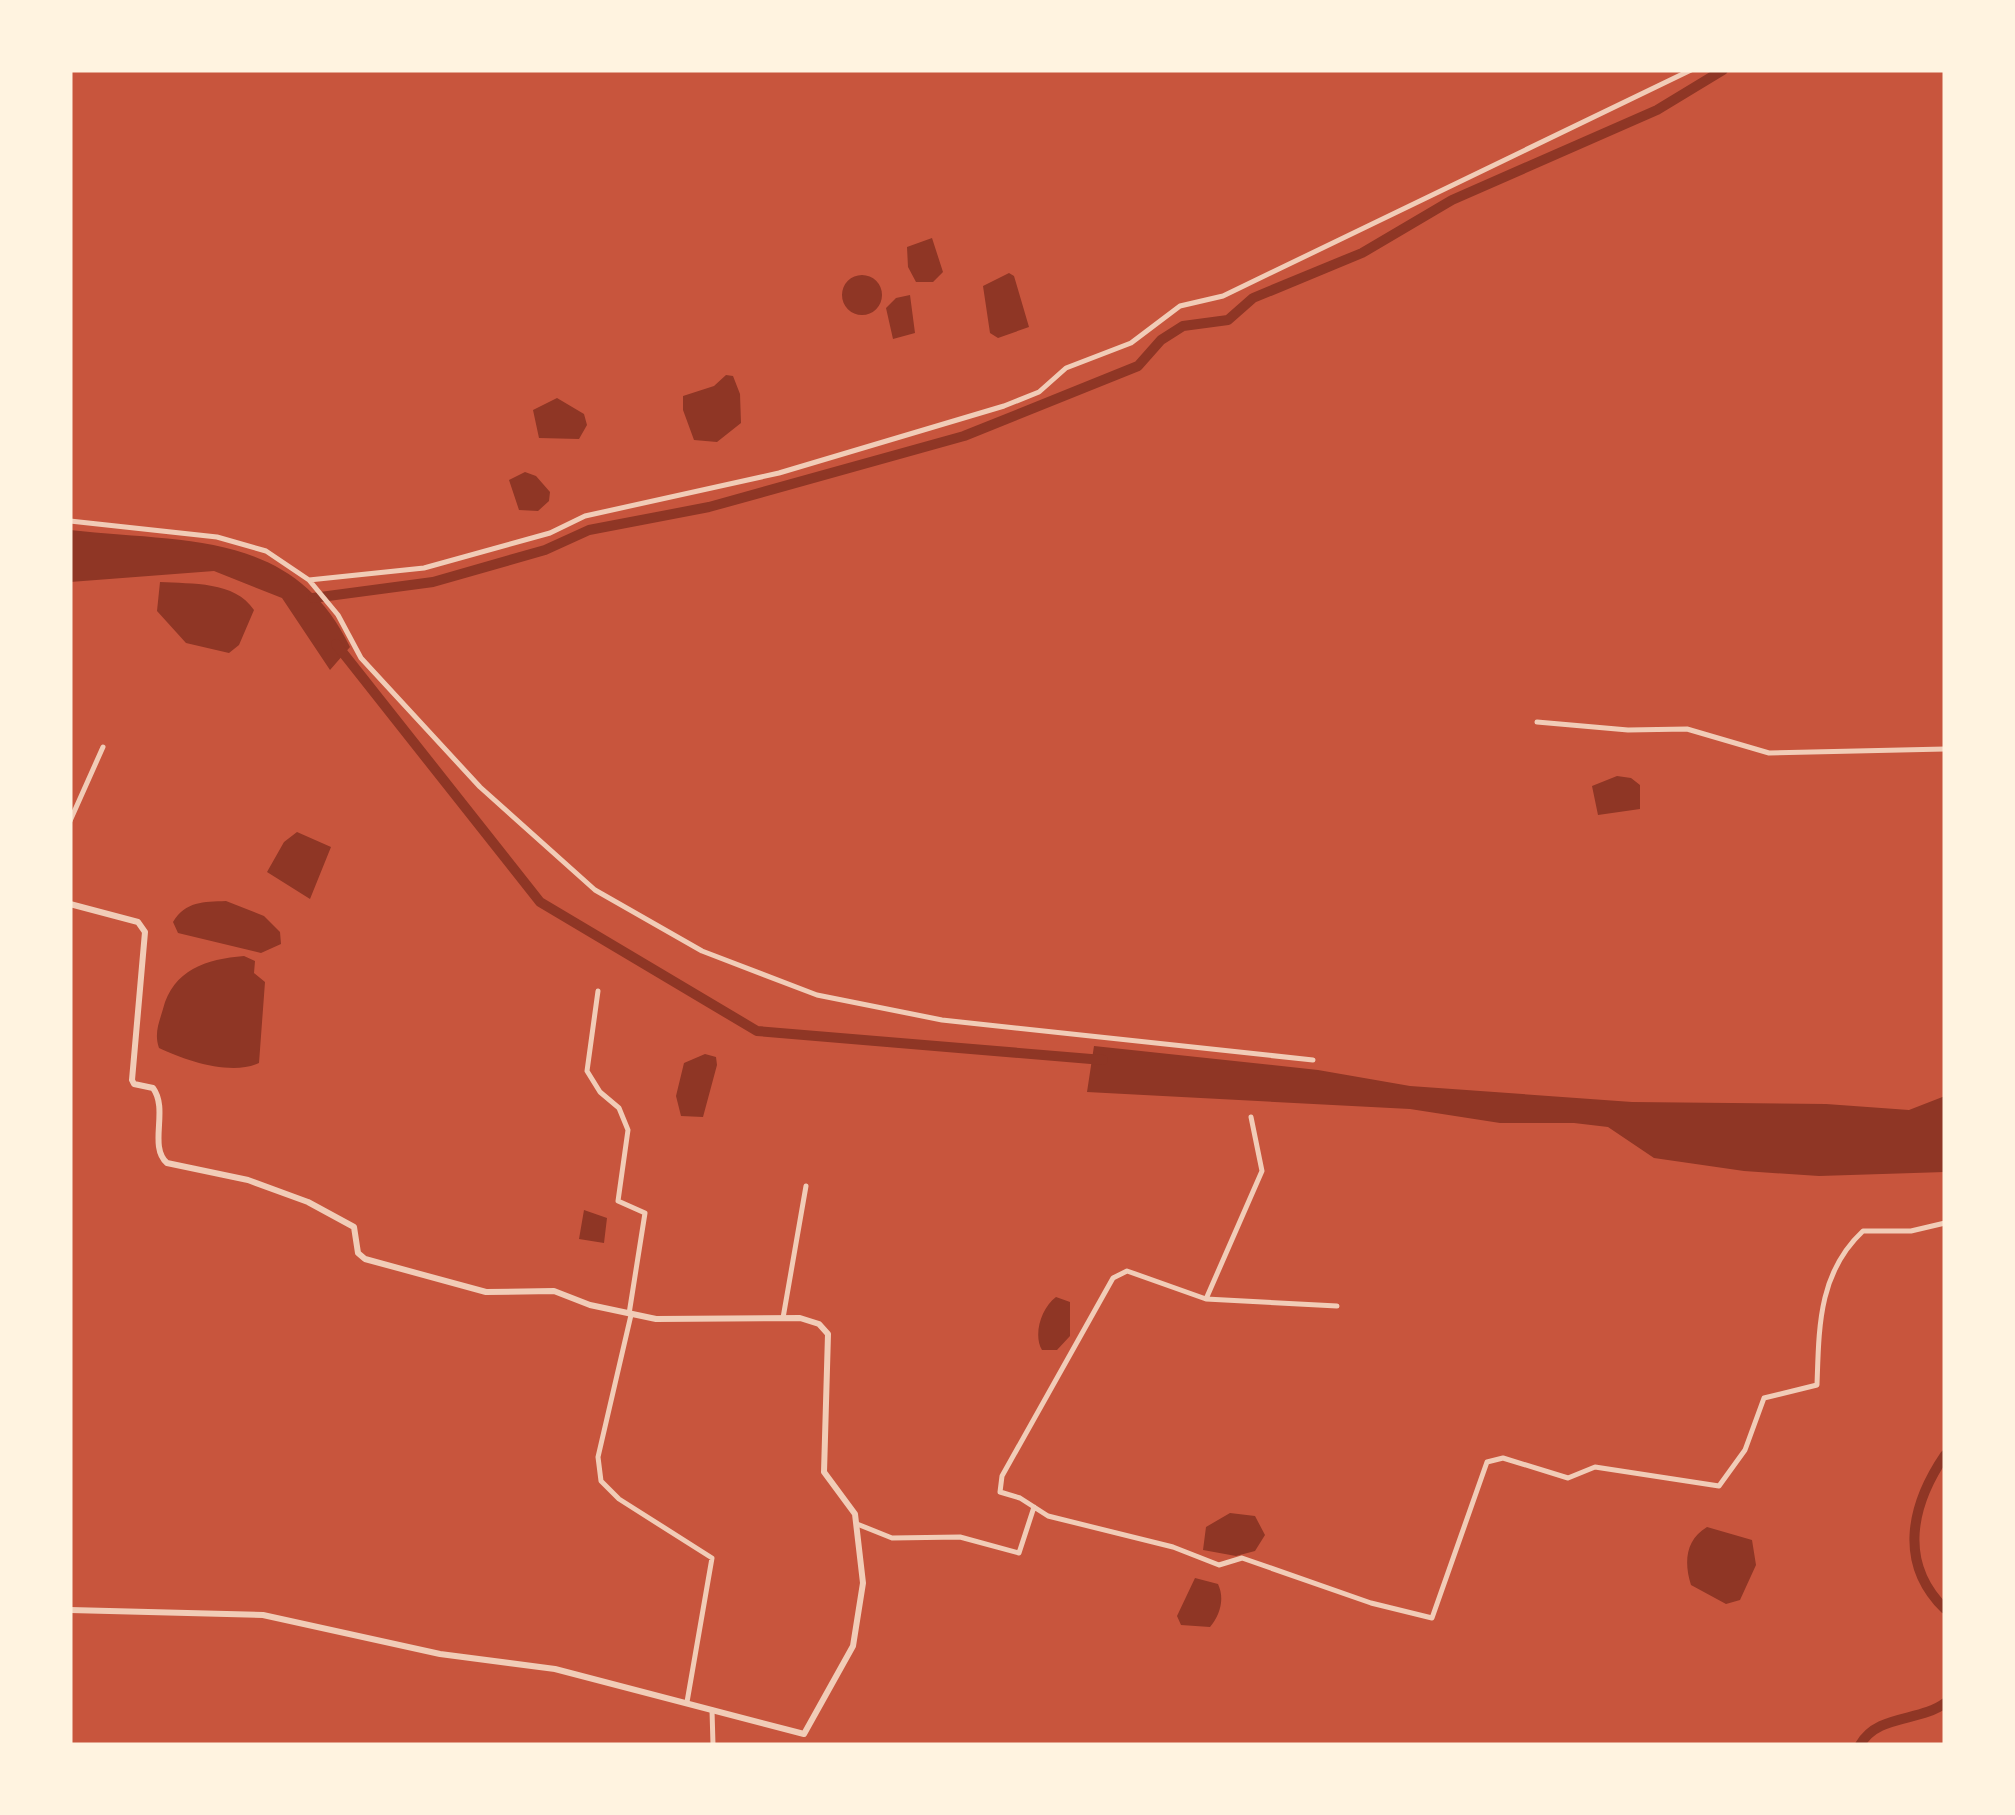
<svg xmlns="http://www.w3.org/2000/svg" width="2015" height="1815" viewBox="0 0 2015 1815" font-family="Manrope,sans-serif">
  <rect width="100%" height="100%" fill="#c8553d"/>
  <!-- water -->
  <path fill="#8f3625" d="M932,238L943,272L933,282H916L908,267L907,247Z
    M1009,273L1014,276L1029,327L998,338L990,333L983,286Z
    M842 295a20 20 0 1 1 40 0a20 20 0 1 1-40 0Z
    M910,295L915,333L893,339L886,308L896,298Z
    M726,375L733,376L740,394L741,423L717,442L694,440L683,410V396L714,386Z
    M557,398L584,414L587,425L579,439L539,438L533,410Z
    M525,472L536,476L550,492L549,501L538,511L519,510L509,480Z
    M70,530C183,543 293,529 350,647L330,670L282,598L214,571L70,582Z
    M160,582C192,584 235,581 254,610L239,645L229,653L186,643L157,611Z
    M1617,776L1631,778L1640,785V809L1598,815L1592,786Z
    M297,832L331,847L310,899L267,872L284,842Z
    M226,901L264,916L280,932L281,944L261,953L178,933L173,922C186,901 203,902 226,901Z
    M244,956L255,961L254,973L265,982L259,1063C232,1076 186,1061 159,1048C154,1033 159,1023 163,1009C173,970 206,959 244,956Z
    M1094,1046L1318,1070L1410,1086L1632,1102L1826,1104L1909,1110L1945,1096V1172L1819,1176L1744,1171L1654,1158L1608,1127L1574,1123H1500L1410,1109L1087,1092Z
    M705,1054L716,1057L717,1065L703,1117L681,1116L676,1096L684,1063Z
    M584,1210L607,1218L604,1243L579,1239Z
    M1056,1297L1070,1302V1336L1057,1350H1042C1033,1335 1041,1308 1056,1297Z
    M1230,1513L1255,1516L1265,1535L1255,1551L1236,1556L1203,1550L1206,1527Z
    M1707,1527L1752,1540L1756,1565L1740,1600L1726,1604L1691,1585C1684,1563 1685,1540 1707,1527Z
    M1195,1578L1218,1584C1225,1599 1220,1615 1210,1627L1181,1625L1177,1616Z"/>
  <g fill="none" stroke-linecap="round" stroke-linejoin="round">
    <!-- canal -->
    <path stroke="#8f3625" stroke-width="10" d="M313,598L433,582L545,550L589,530L709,507L964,436L1138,366L1161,340L1183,326L1228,320L1253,298L1362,253L1452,200L1657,110L1723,70
      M336,644L540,902L757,1031L1103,1060
      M1945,1455C1911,1505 1898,1563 1945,1609
      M1860,1745C1877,1714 1920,1722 1945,1703"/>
    <!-- minor -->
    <path stroke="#f1ccb7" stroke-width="5" d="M70,521L217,537L266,551L309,580L424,568L550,533L585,516L779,473L1004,406L1039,392L1066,368L1131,343L1180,306L1223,296L1691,70
      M309,580L338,615L361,658L480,787L595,890L702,951L817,995L942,1020L1313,1060
      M1537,722L1628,730L1687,729L1769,753L1945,749
      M70,821L103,747
      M598,991L587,1071L600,1092L619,1108L628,1130L618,1201L645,1213L629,1314
      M1251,1117L1262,1171L1206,1299L1127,1271L1113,1278L1002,1476L1000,1492L1020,1498L1048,1516L1173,1547L1219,1565L1242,1558L1371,1603L1432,1618L1487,1462L1503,1458L1568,1478L1595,1467L1719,1486L1745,1450L1764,1398L1817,1385C1819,1328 1818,1273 1863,1231H1911L1945,1223
      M1206,1299L1337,1306
      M631,1315L598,1457L601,1481L619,1499L712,1558L687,1702
      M783,1318L806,1186
      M857,1524L892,1538L960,1537L1019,1553L1034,1507
      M712,1710L713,1745"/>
    <!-- tertiary -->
    <path stroke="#f1ccb7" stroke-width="6" d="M70,904L138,922L145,932L132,1080L134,1084L153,1088C169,1110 148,1146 167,1163L248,1180L308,1202L354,1227L358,1253L365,1259L486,1292L554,1291L590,1305L656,1319L800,1318L819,1324L828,1334L824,1472L855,1514L863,1583L853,1646L804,1734L555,1669L440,1654L263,1615L70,1610"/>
  </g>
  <!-- border -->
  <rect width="2015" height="1815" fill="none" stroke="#fff3e0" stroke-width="145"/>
</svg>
